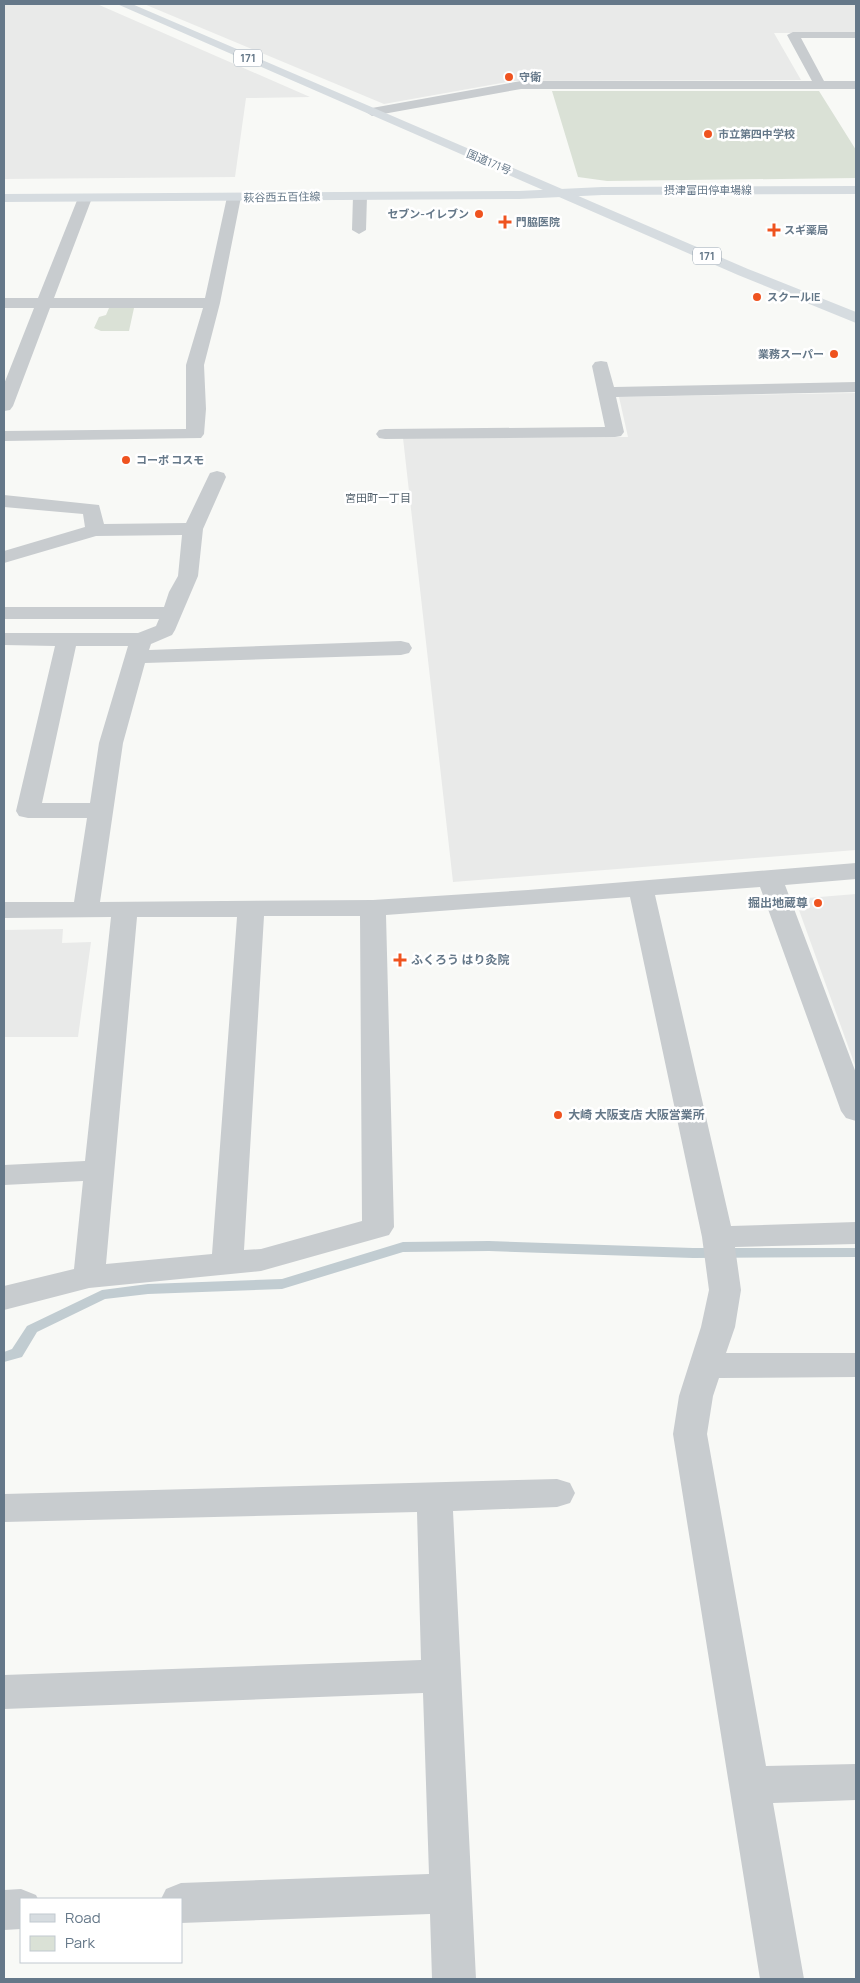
<svg xmlns="http://www.w3.org/2000/svg" width="860" height="1983" viewBox="0 0 860 1983" font-family="Manrope,'Noto Sans JP',sans-serif">
  <rect width="100%" height="100%" fill="#f8f9f6"/>
  <!-- built -->
  <path fill="#e9eae9" d="M4,4H97L310,97L246,98L235,177L4,179Z
    M144,4H856V33H774L801,80L513,81L384,104Z
    M856,393V850L453,882L403,438L628,437L619,397Z
    M856,894V1068L795,899Z
    M63,929L62,943L91,942L78,1037H4V930Z"/>
  <!-- green -->
  <path fill="#dae1d6" d="M552,91H819L856,150V178L607,181L578,177Z
    M109,308H134L129,331H101L94,328L99,317L106,315Z"/>
  <g fill="none" stroke-linecap="round" stroke-linejoin="round">
    <!-- stream -->
    <path fill="#c1ccd1" fill-rule="evenodd" d="M489,1241L693,1248H856V1257L693,1258L489,1251L403,1252L282,1289L148,1294L105,1299L37,1332L22,1357L4,1362V1352L12,1349L27,1326L102,1290L148,1284L282,1279L403,1242Z"/>
    <!-- minor -->
    <path fill="#c8cccf" fill-rule="evenodd" d="M793,32H856V38H801L824,81H856V89H521L372,116L366,112L372,108L521,81H812L787,35Z
      M360,192L367,196L366,230L359,234L352,230L353,196Z
      M234,193L241,197L220,303L204,365L206,409L204,434L201,438L4,441V431L186,429V365L203,308H50L13,406L10,410L4,411V384L34,308H4V298H38L78,198L85,194L92,198L54,298H205L227,197Z
      M601,361L607,362L614,387L856,382V392L616,397L624,432L621,436L615,437L385,439L379,438L376,434L379,430L385,429L605,427L592,366L595,362Z
      M217,471L224,473L226,477L203,529L198,576L175,630L172,635L151,644L149,650L401,641L409,643L412,648L409,653L401,655L145,663L123,743L100,902L373,900L528,890L856,863V879L785,885L856,1073V1121L846,1118L841,1111L760,887L655,895L731,1226L856,1222V1244L735,1247L741,1290L735,1327L726,1353H856V1377L719,1378L713,1396L707,1434L766,1766L856,1764V1800L773,1803L804,1979H760L673,1434L679,1396L701,1327L709,1290L702,1237L630,897L386,915L394,1227L389,1235L261,1271L89,1288L4,1310V1286L74,1269L83,1181L4,1185V1165L85,1161L111,917L4,918V902H74L87,818H28L19,816L16,811L55,646L4,645V633H138L156,626L159,619H4V607H164L169,592L178,576L182,535L96,536L4,563V551L85,527L83,514L4,507V495L99,505L104,524L186,523L208,477L210,473ZM76,646H128L99,743L90,803H42ZM264,916H360L362,1221L261,1249L244,1250ZM137,917H237L212,1254L106,1264Z
      M557,1479L570,1483L575,1493L570,1503L557,1507L453,1511L476,1979H432L430,1914L181,1923V1899H161L166,1889L181,1883L429,1874L423,1693L4,1709V1675L421,1660L417,1512L4,1522V1494Z
      M21,1889L36,1895L38,1899H21V1929L4,1930V1890Z"/>
    <!-- major -->
    <path fill="#d6dce0" fill-rule="evenodd" d="M856,186V194L602,195L519,199L4,202V194L519,191L602,187Z"/>
    <!-- highway -->
    <path fill="#d6dce0" fill-rule="evenodd" d="M117,4H132L748,269L856,312V323L738,275Z"/>
  </g>
  <!-- markers -->
  <g fill="#ef531f" stroke="#fff" stroke-width="2">
    <circle cx="509" cy="77" r="5"/>
    <circle cx="708" cy="134" r="5"/>
    <circle cx="479" cy="214" r="5"/>
    <path d="M502.5 214.5h5v5h5v5h-5v5h-5v-5h-5v-5h5z"/>
    <path d="M771.5 222.5h5v5h5v5h-5v5h-5v-5h-5v-5h5z"/>
    <circle cx="757" cy="297" r="5"/>
    <circle cx="834" cy="354" r="5"/>
    <circle cx="126" cy="460" r="5"/>
    <circle cx="818" cy="903" r="5"/>
    <path d="M397.5 952.5h5v5h5v5h-5v5h-5v-5h-5v-5h5z"/>
    <circle cx="558" cy="1115" r="5"/>
  </g>
  <g text-anchor="middle" stroke-width="5" stroke-linejoin="round" paint-order="stroke">
    <!-- shield labels -->
    <g fill="#fff" stroke="#93a0ac" stroke-width="1">
      <rect x="234" y="49.5" width="28" height="17" rx="4"/>
      <rect x="693" y="247.5" width="28" height="17" rx="4"/>
    </g>
    <g font-size="11" font-weight="bold" fill="#657889">
      <text x="248" y="62">171</text>
      <text x="707" y="260">171</text>
    </g>
    <!-- far-poi labels -->
    <g font-size="11" font-weight="bold" fill="#657889" stroke="#fff" text-anchor="start">
      <text x="519" y="81">守衛</text>
      <text x="718" y="138">市立第四中学校</text>
      <text x="469" y="218" text-anchor="end">セブン-イレブン</text>
      <text x="516" y="226">門脇医院</text>
      <text x="784" y="234">スギ薬局</text>
      <text x="767" y="301">スクールIE</text>
      <text x="824" y="358" text-anchor="end">業務スーパー</text>
      <text x="136" y="464">コーポ コスモ</text>
    </g>
    <!-- far-street labels -->
    <g font-size="11" fill="#657889" stroke="#fff">
      <text transform="translate(489 162) rotate(23)" y="4">国道171号</text>
      <text x="708" y="194">摂津富田停車場線</text>
      <text transform="translate(282 197) rotate(-1)" y="4">萩谷西五百住線</text>
    </g>
    <!-- far-neighbourhood labels -->
    <g font-size="11" fill="#54626d" stroke="#fff">
      <text x="378" y="502">宮田町一丁目</text>
    </g>
    <!-- poi labels -->
    <g font-size="12" font-weight="bold" fill="#657889" stroke="#fff" text-anchor="start">
      <text x="808" y="907" text-anchor="end">掘出地蔵尊</text>
      <text x="411" y="964">ふくろう はり灸院</text>
      <text x="568" y="1119">大崎 大阪支店 大阪営業所</text>
    </g>
  </g>
  <!-- border -->
  <rect width="860" height="1983" fill="none" stroke="#657889" stroke-width="10"/>
  <!-- legend -->
  <rect x="20" y="1898" width="162" height="65" fill="#ffffff" stroke="#c1c9d0"/>
  <rect x="30" y="1914" width="25" height="8" fill="#d6dce0" stroke="#c1c9d0"/>
  <text x="65" y="1923" font-size="15" fill="#657889">Road</text>
  <rect x="30" y="1936" width="25" height="15" fill="#dae1d6" stroke="#c1c9d0"/>
  <text x="65" y="1948" font-size="15" fill="#657889">Park</text>
</svg>
